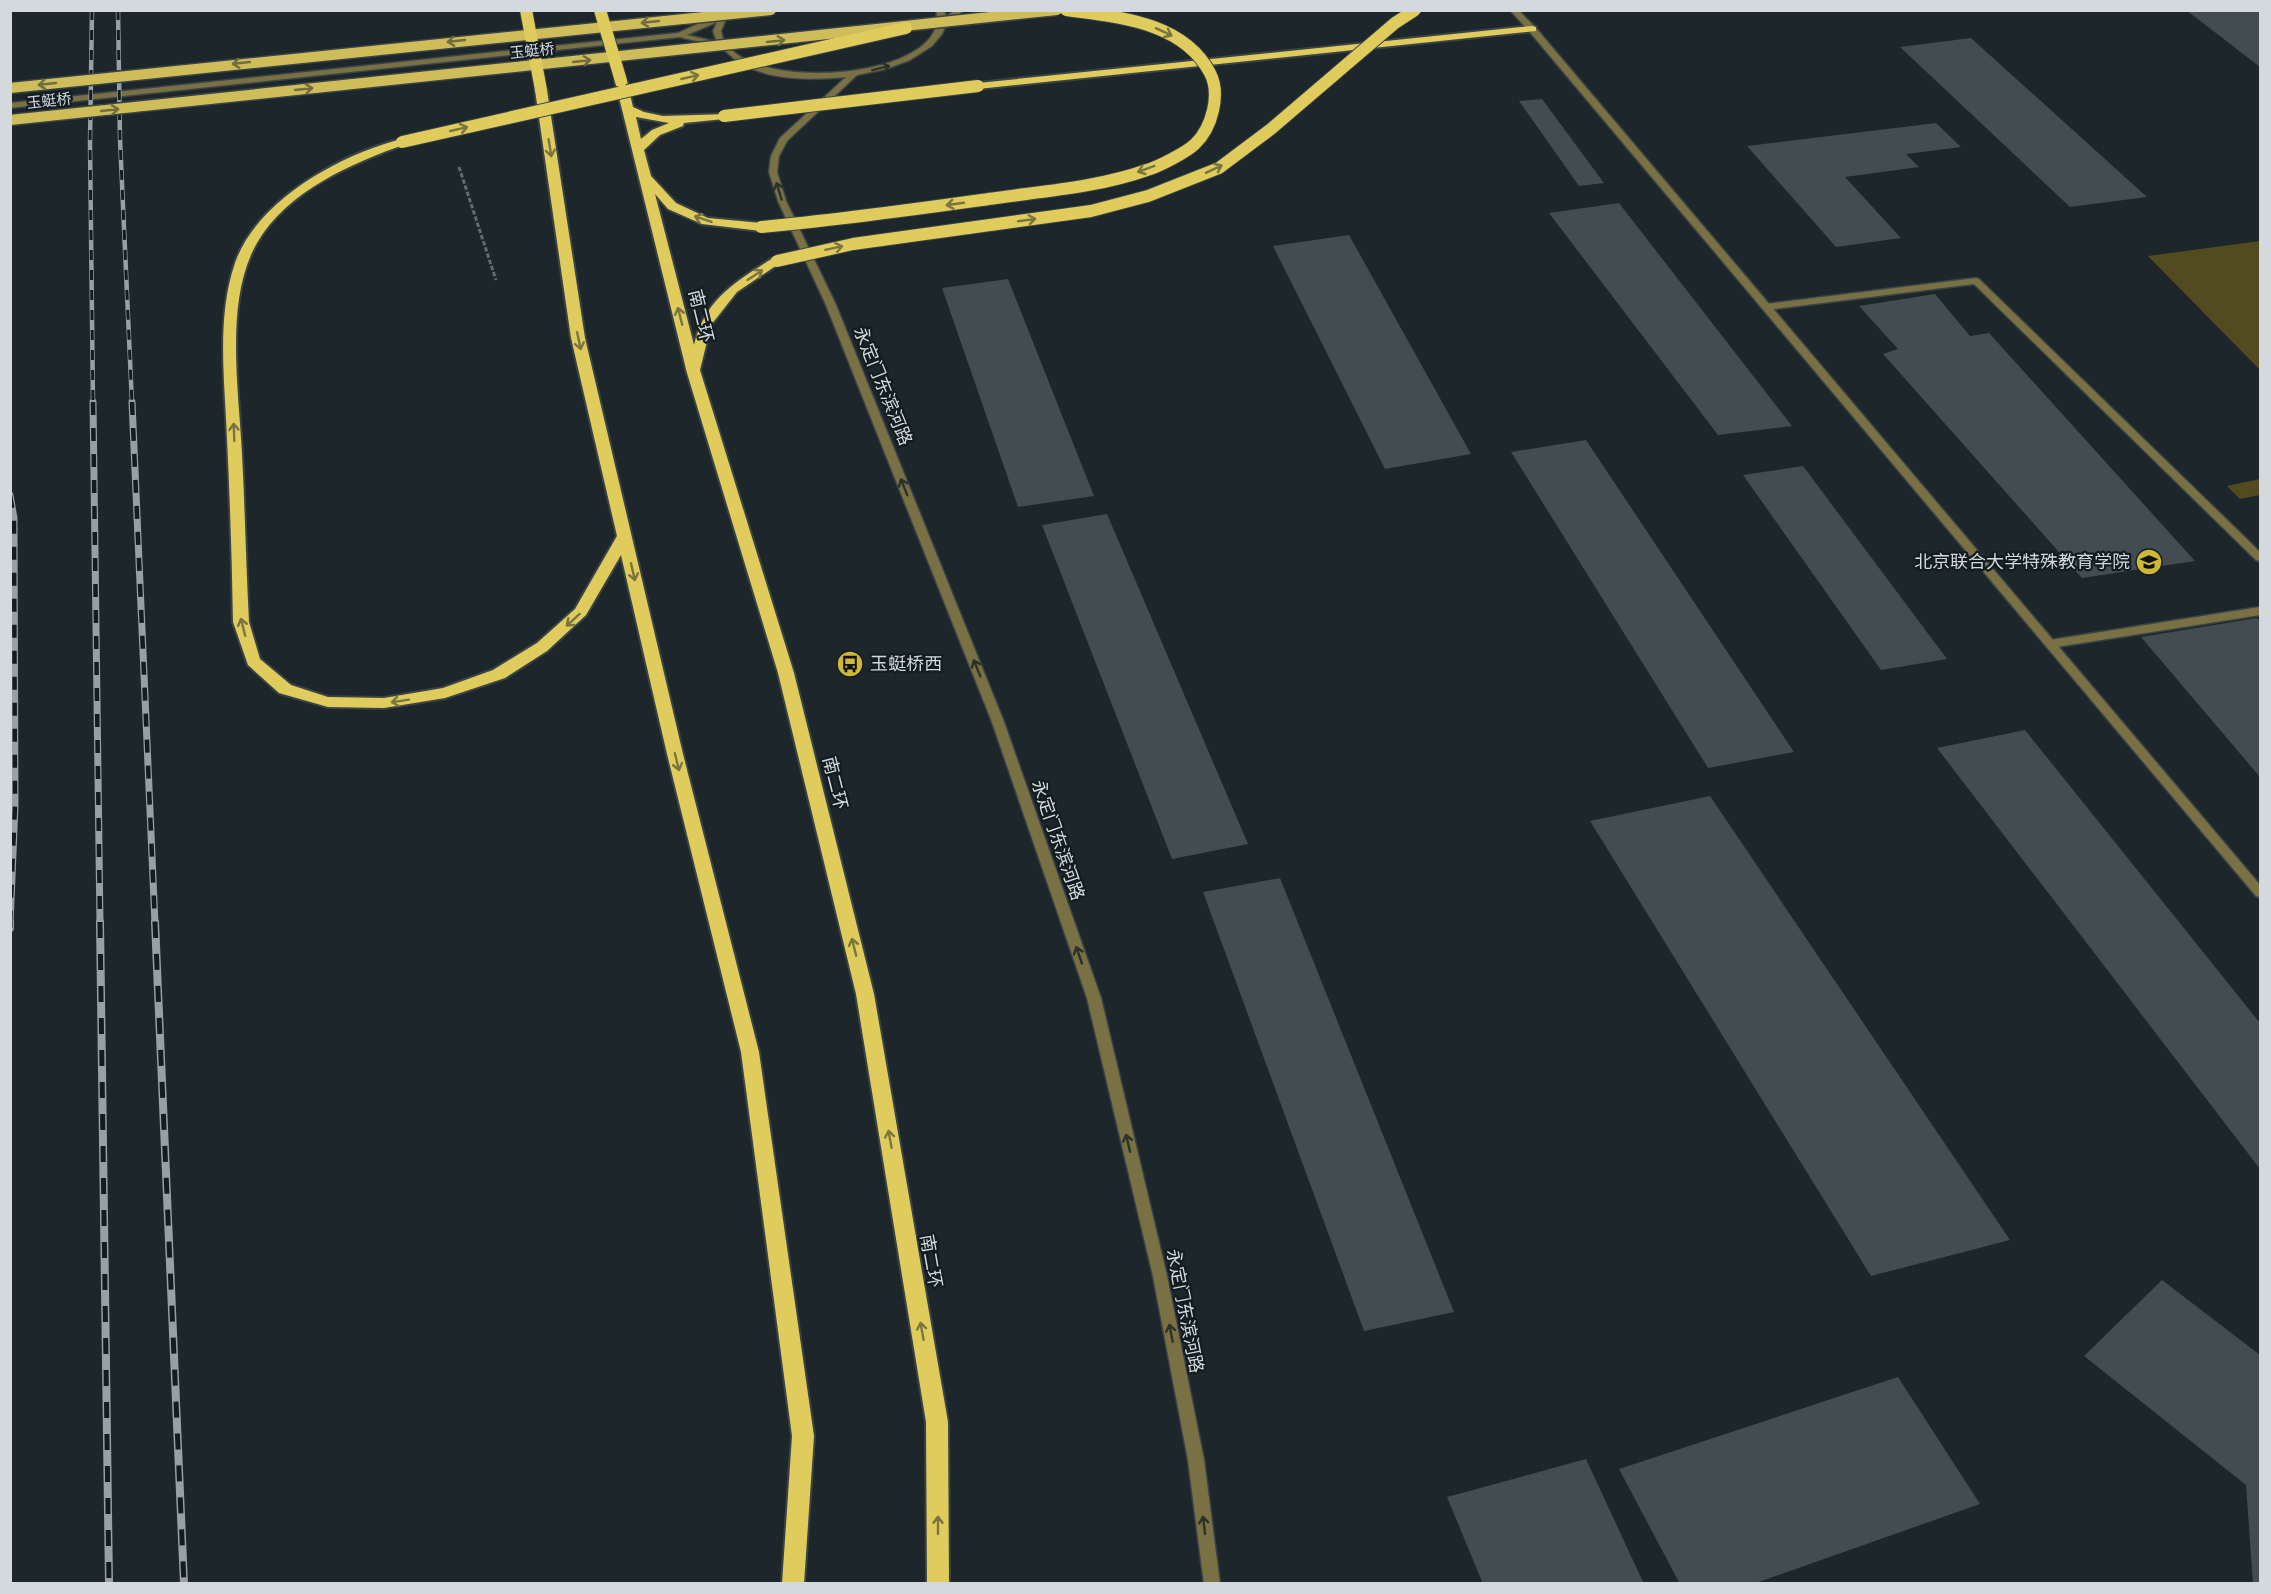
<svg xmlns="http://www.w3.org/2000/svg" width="2271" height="1594" viewBox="0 0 2271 1594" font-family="'Fira Sans','Noto Sans SC',sans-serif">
  <rect width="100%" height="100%" fill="#1d262a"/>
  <!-- green -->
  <path fill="#534b20" d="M2260,241V370L2148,256Z
    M2260,479V495L2240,499L2227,486Z"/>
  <!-- building -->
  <path fill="#424c51" d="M2186,10H2260V67Z
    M1971,38L2147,197L2070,207L1900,47Z
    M1542,99L1604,183L1579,186L1519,101Z
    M1936,123L1961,147L1906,154L1919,167L1845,177L1901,238L1836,247L1747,146Z
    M1619,203L1792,426L1718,435L1549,213Z
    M1349,235L1471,454L1385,469L1273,246Z
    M1008,279L1094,496L1018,507L942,288Z
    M1935,294L1970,336L1989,333L2195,561L2082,578L1883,354L1898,349L1859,306Z
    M1586,440L1794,752L1708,768L1511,452Z
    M1803,466L1947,659L1881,670L1743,475Z
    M1107,514L1248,844L1172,859L1042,525Z
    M2257,618L2260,621V777L2141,637Z
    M2025,730L2260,1023V1169L1937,748Z
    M1710,796L2010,1240L1871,1276L1590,821Z
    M1280,878L1454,1312L1364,1331L1203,892Z
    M2162,1280L2260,1355V1584H2253L2246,1485L2084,1356Z
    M1898,1377L1980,1504L1753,1584H1680L1619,1469Z
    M1586,1459L1644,1584H1483L1447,1497Z"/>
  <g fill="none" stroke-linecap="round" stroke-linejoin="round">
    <defs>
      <path id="minor" d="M1976,278L1979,279L2260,552V561L2256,560L1974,284L1766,310L1761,307L1766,304Z
        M2260,607V615L2050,648L2044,644L2050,640Z"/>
      <path id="tertiary" d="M936,10H944L946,17L955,10H964L946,25L942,34L932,46L910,60L886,69L857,75L787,141L779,156L777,172L786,201L836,305L1004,722L1101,998L1167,1276L1204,1460L1220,1584H1204L1188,1460L1153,1276L1087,998L992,722L826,305L778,201L769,172L771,156L780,138L846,77C812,80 771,81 740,63C733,59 728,52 721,48C710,42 693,41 680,37L10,108V103L678,33L724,12L728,14L721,31C722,35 723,41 726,44C762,94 953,77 936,10ZM717,22L713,31L717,42L687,35Z
        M1510,10H1518L1535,27L2260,885V897L2256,896L1529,31Z"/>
      <path id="trunk" d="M1532,26L1536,27V31L978,89L972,86L978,83Z
        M621,78L627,81L633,107L644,112L663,116L728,114V118L724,119L684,123L683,126L660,135L644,150L651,176L676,203L708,218L761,223L767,227L761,231L702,224L668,209L655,194L694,345C705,299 735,282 773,258L777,257L783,261L737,292L711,325L700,370L794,673L874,994L948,1422L949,1584H927L926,1422L856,994L778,673L687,373L615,81ZM636,117L669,123L652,130L641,139Z
        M541,87L547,90L585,338L683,754L759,1052L814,1436L804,1584H782L792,1436L741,1052L667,754L621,555L586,615L547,651L505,678L445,698L384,708L328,707L279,693L248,665L233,622C232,561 230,500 227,439C225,382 216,318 235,263C257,200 341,154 402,139L408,142L406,144C352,163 287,191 257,243C224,300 239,390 242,454C245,510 246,566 249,622L260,659L291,685L328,697L384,698L443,688L493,670L537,643L575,609L617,536L571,338L535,90Z"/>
    </defs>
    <!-- minor casing -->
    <use href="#minor" stroke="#3a4346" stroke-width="3"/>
    <!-- tertiary casing -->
    <use href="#tertiary" stroke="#3a4346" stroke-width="3"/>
    <!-- trunk casing -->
    <use href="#trunk" stroke="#3a4346" stroke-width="4"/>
    <!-- path -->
    <path stroke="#636a6e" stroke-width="3" stroke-dasharray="4.5 2" stroke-linecap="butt" d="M459,167L496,280"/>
    <!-- minor -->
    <use href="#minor" fill="#797143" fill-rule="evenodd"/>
    <!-- tertiary -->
    <use href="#tertiary" fill="#797143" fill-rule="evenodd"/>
    <!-- trunk -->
    <use href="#trunk" fill="#e0cc5c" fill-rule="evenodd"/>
    <defs>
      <path id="rail-far2" d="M92,10L90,143L93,404
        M118,10L120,139L132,404"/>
      <path id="rail-far1" d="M93,402L100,924
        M132,402L155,924
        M10,495L14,518L15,806L10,924"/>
      <path id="rail" d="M100,922L109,1584
        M155,922L184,1584
        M10,928V922"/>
    </defs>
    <!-- rail-far2 casing -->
    <use href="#rail-far2" stroke="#99a0a3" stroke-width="4.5"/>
    <!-- rail-far1 casing -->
    <use href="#rail-far1" stroke="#99a0a3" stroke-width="7"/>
    <!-- rail casing -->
    <use href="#rail" stroke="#99a0a3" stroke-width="8"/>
    <!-- rail-far2 -->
    <use href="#rail-far2" stroke="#131d21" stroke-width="3" stroke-dasharray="10" stroke-linecap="butt"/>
    <!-- rail-far1 -->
    <use href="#rail-far1" stroke="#131d21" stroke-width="4.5" stroke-dasharray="13" stroke-linecap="butt"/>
    <!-- rail -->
    <use href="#rail" stroke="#131d21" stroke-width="5" stroke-dasharray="16" stroke-linecap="butt"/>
    <defs>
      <path id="primary-bridge" d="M10,88L771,10
        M10,120L1057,10"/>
      <path id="trunk-bridge" d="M526,10L541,90
        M600,10L621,81
        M724,116L978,86
        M402,142L906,28
        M761,227C840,220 917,209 996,198C1046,191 1099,187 1147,170C1158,167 1187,152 1195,144C1212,128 1221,94 1210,73C1183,21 1116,17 1066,10
        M777,261L853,244L1091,211L1148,196L1219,168L1271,129L1395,23L1415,10"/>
    </defs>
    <!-- primary-bridge casing -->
    <use href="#primary-bridge" stroke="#3a4346" stroke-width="13" stroke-linecap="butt"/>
    <!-- trunk-bridge casing -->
    <use href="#trunk-bridge" stroke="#3a4346" stroke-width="14" stroke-linecap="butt"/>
    <!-- primary-bridge -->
    <use href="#primary-bridge" stroke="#cfbd59" stroke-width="10"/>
    <!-- trunk-bridge -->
    <use href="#trunk-bridge" stroke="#e0cc5c" stroke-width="12"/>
  </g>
  <!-- one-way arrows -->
  <defs><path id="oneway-shaft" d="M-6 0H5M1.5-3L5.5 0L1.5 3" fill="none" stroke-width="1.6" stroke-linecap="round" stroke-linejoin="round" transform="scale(1.5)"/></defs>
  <g stroke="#716d3d">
    <use href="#oneway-shaft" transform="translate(650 22) rotate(174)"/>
    <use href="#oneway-shaft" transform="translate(456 41) rotate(174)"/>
    <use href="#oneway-shaft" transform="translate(776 41) rotate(-6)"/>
    <use href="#oneway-shaft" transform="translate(582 61) rotate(-6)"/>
    <use href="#oneway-shaft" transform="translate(241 63) rotate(174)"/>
    <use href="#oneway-shaft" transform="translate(47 84) rotate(174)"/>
    <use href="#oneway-shaft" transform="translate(304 89) rotate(-6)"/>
    <use href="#oneway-shaft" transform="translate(110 110) rotate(-6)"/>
  </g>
  <g stroke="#7a743e">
    <use href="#oneway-shaft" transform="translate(1164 32) rotate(25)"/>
    <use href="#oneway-shaft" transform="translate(690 77) rotate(-13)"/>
    <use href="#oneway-shaft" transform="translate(459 129) rotate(-13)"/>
    <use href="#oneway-shaft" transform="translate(550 148) rotate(81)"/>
    <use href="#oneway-shaft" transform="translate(1146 169) rotate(160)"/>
    <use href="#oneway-shaft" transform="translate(1214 169) rotate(-25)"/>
    <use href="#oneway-shaft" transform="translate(955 204) rotate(172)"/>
    <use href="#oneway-shaft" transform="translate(703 219) rotate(-162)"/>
    <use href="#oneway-shaft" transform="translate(1027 220) rotate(-8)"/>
    <use href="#oneway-shaft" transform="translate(834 248) rotate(-12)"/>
    <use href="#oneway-shaft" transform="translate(755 275) rotate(-33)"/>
    <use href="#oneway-shaft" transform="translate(680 316) rotate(-104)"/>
    <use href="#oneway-shaft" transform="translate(579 341) rotate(78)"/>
    <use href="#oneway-shaft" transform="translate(234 432) rotate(-92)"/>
    <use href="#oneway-shaft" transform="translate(633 572) rotate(77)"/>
    <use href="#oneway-shaft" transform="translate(573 620) rotate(138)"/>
    <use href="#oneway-shaft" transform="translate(243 627) rotate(-104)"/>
    <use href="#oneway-shaft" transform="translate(400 701) rotate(171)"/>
    <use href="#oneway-shaft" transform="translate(677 762) rotate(76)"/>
    <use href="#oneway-shaft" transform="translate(854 947) rotate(-104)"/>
    <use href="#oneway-shaft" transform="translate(890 1139) rotate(-100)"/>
    <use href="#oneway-shaft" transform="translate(922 1331) rotate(-100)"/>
    <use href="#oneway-shaft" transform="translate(938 1525) rotate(-90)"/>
  </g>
  <g stroke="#2c322a">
    <use href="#oneway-shaft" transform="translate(881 68) rotate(-14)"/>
    <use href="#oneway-shaft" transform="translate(779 191) rotate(-107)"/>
    <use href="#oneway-shaft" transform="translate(904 487) rotate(-112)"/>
    <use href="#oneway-shaft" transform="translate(977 668) rotate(-112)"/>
    <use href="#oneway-shaft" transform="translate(1079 955) rotate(-109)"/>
    <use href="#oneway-shaft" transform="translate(1128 1143) rotate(-103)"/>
    <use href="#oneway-shaft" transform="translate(1171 1333) rotate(-101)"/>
    <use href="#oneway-shaft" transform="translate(1204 1525) rotate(-97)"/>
  </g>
  <!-- icons -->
  <defs>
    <symbol id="university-disc" viewBox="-11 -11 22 22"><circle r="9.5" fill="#ceb837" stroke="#131d21"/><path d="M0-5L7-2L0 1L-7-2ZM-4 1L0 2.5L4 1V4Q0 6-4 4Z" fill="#111"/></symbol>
    <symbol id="bus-disc" viewBox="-11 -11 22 22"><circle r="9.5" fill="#ceb837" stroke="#131d21"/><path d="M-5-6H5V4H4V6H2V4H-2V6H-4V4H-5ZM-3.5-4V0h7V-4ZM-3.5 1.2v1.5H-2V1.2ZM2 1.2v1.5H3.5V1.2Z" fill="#111"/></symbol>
  </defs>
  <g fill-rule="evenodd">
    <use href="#university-disc" x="2134" y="547" width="30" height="30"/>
    <use href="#bus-disc" x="835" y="649" width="30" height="30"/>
  </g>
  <g text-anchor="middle" stroke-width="4.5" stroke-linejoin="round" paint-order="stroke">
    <!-- far-street labels -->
    <g font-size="15" fill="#d3d9dc" stroke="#131d21">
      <text transform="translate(532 51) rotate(-6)" y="5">玉蜓桥</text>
      <text transform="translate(49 101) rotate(-6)" y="5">玉蜓桥</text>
    </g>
    <!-- street labels -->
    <g font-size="18" fill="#d3d9dc" stroke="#131d21">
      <text transform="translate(701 316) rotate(76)" y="6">南二环</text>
      <text transform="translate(883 386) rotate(68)" y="6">永定门东滨河路</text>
      <text transform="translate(835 783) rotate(76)" y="6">南二环</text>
      <text transform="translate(1058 840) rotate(71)" y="6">永定门东滨河路</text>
      <text transform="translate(931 1261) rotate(80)" y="6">南二环</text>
      <text transform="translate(1185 1311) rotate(79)" y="6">永定门东滨河路</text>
    </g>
    <!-- poi labels -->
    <g font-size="18" fill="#d3d9dc" stroke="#131d21" text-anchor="end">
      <text x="2130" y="568">北京联合大学特殊教育学院</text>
      <text x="870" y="670" text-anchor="start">玉蜓桥西</text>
    </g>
  </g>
  <!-- border -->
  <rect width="2271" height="1594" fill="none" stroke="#d3d9dc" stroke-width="24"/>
</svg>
